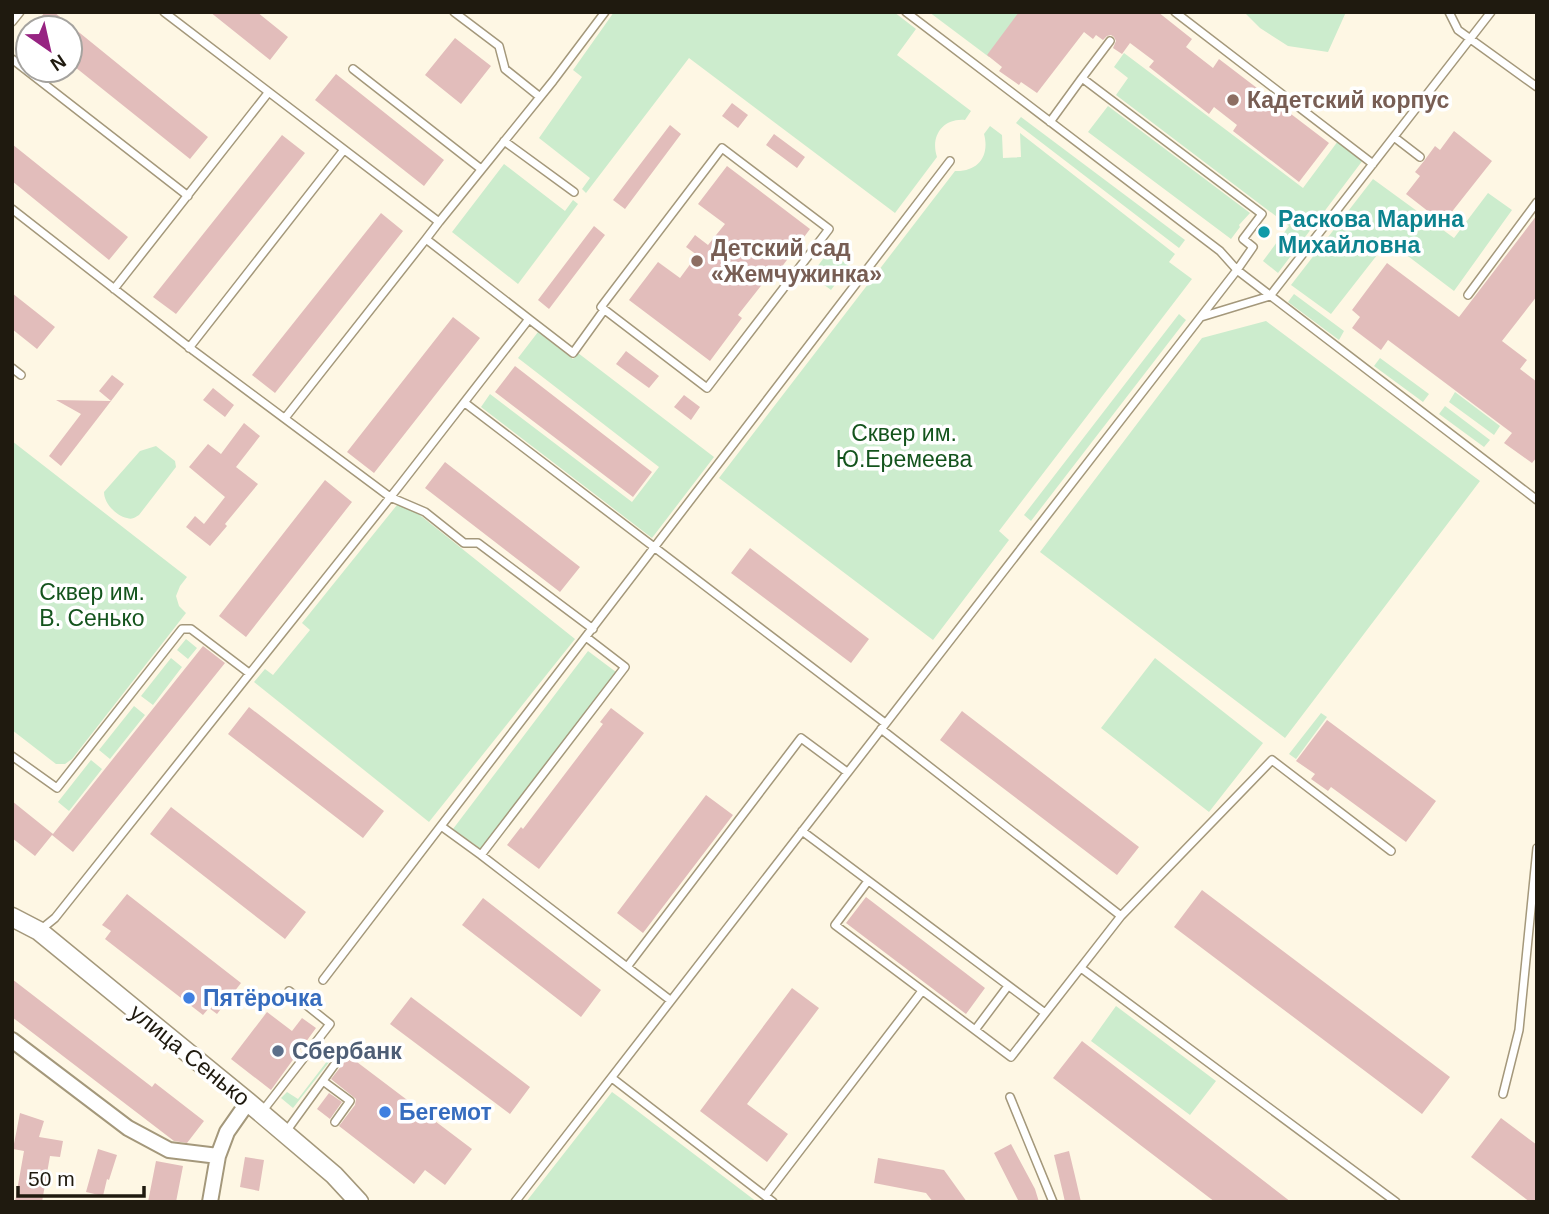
<svg xmlns="http://www.w3.org/2000/svg" width="1549" height="1214" viewBox="0 0 1549 1214" font-family="Arial,sans-serif">
  <rect width="100%" height="100%" fill="#fef7e4"/>
  <!-- green -->
  <path fill="#cceccd" d="M614,12H894L916,29L897,55L971,111L965,120C943,118 930,136 937,157L895,213L689,58L586,193L582,189L590,178L539,138L582,77L573,70Z
    M929,12H1022L989,57Z
    M1244,12H1346L1328,52L1288,46L1260,28Z
    M1124,53L1303,188L1338,141L1363,160L1278,273L1263,261L1289,226L1116,95L1128,78L1114,67Z
    M1108,106L1250,213L1239,225L1240,227L1231,239L1088,132Z
    M1021,117L1185,240L1179,248L1016,123Z
    M990,126L1002,135L1003,158L1021,157L1020,133L1175,254L1169,262L1192,279L999,531L1009,540L933,640L719,478L955,171C978,172 990,156 984,134Z
    M504,164L565,211L573,200L578,204L518,284L452,232Z
    M1373,179L1454,238L1488,193L1512,210L1454,291L1388,241L1331,314L1291,285Z
    M829,251L849,266L831,290L811,275Z
    M1294,294L1344,331L1339,340L1288,302Z
    M1179,314L1186,320L1031,521L1024,515Z
    M1266,321L1480,481L1285,738L1040,552L1202,338Z
    M538,332L573,359L578,353L714,457L652,538L481,407L490,394L632,502L659,467L518,358Z
    M1380,358L1429,394L1423,402L1374,366Z
    M1455,392L1500,426L1494,435L1449,402Z
    M1445,406L1490,440L1484,447L1439,414Z
    M12,441L187,577L180,586L176,596L179,606L186,613L72,759L65,764H56L12,730Z
    M156,446L175,461L176,467L139,515C135,517 133,520 127,518C116,516 104,503 104,492L140,451Z
    M401,500L575,639L429,822L254,682L265,669L273,675L310,630L302,623Z
    M186,639L197,648L188,659L177,650Z
    M588,651L616,672L481,849L453,829Z
    M171,658L182,667L153,705L141,696Z
    M1155,658L1263,743L1209,812L1101,728Z
    M134,706L145,715L110,759L99,750Z
    M1321,713L1327,717L1296,759L1289,754Z
    M91,760L102,769L69,811L58,802Z
    M1116,1006L1216,1081L1190,1115L1091,1041Z
    M328,1060L330,1061L293,1108L281,1098L287,1092L298,1099Z
    M612,1092L623,1100L757,1202H526Z"/>
  <!-- building -->
  <path fill="#e2bdbb" d="M45,12H54L208,137L190,159L70,63V28H32Z
    M210,12H257L288,37L270,60Z
    M1019,12H1158L1192,39L1186,47L1213,68L1219,59L1329,143L1299,182L1233,131L1237,125L1214,107L1209,114L1149,67L1154,61L1130,43L1122,54L1113,48L1116,41L1114,37L1111,35L1107,36L1103,40L1096,35L1093,39L1084,32L1037,93L1021,82L1019,85L999,71L1002,67L987,55Z
    M455,38L491,66L461,104L425,75Z
    M336,74L444,160L424,186L315,100Z
    M732,103L748,115L738,128L722,116Z
    M670,125L681,134L625,209L613,200Z
    M1454,131L1492,161L1443,223L1406,194L1420,176L1415,172L1424,161L1435,146L1440,150Z
    M774,134L805,157L797,168L766,145Z
    M282,135L305,153L176,314L153,297Z
    M12,144L128,237L109,260L12,181Z
    M727,166L810,229L775,276L771,273L738,315L742,318L710,361L629,300L658,262L680,278L697,255L686,247L695,235L708,245L725,224L698,204Z
    M381,213L403,231L275,393L252,375Z
    M1537,215V296L1502,341L1527,360L1520,369L1537,382V457L1532,463L1504,443L1512,433L1388,340L1381,350L1352,328L1360,317L1352,310L1387,263L1459,317Z
    M594,226L605,235L549,309L538,300Z
    M12,293L55,327L37,349L12,329Z
    M453,317L480,338L374,473L347,452Z
    M626,351L659,376L649,388L616,364Z
    M515,366L652,472L633,497L495,392Z
    M112,375L124,384L111,401L99,391Z
    M213,388L234,405L225,417L203,400Z
    M684,395L700,407L691,420L674,407Z
    M56,400L111,401L61,466L49,456L81,414Z
    M244,423L260,436L236,467L258,484L225,524L227,526L210,546L186,527L195,516L204,524L225,497L189,467L208,444L221,454Z
    M445,462L580,567L560,592L425,488Z
    M325,480L352,502L246,637L219,616Z
    M750,548L869,639L851,663L731,573Z
    M203,646L225,663L73,852L52,835L35,856L12,838V801L53,834Z
    M249,707L384,811L363,838L228,734Z
    M611,708L644,733L539,869L507,845L521,827L523,829L603,724L600,722Z
    M962,711L1139,847L1117,875L940,740Z
    M1327,720L1436,801L1406,842L1331,787L1328,791L1311,779L1315,774L1296,761Z
    M706,795L733,815L643,933L617,913Z
    M171,807L306,912L285,939L150,834Z
    M1202,890L1450,1077L1422,1114L1174,927Z
    M127,894L241,983L217,1014L209,1008L203,1015L105,939L111,931L102,925Z
    M866,897L985,988L966,1014L846,923Z
    M483,898L601,990L581,1017L462,925Z
    M12,979L152,1087L155,1083L204,1121L187,1143L174,1141L12,1017Z
    M792,988L819,1008L747,1104L788,1134L767,1162L700,1111Z
    M411,997L530,1087L510,1114L390,1024Z
    M267,1012L292,1031L302,1018L316,1028L271,1090L231,1059Z
    M1082,1041L1168,1107L1291,1202H1215L1139,1144L1053,1078Z
    M349,1056L472,1149L445,1185L425,1170L414,1184L339,1126L355,1105L356,1099L331,1079Z
    M329,1093L342,1102L330,1119L317,1109Z
    M20,1113L44,1121L39,1137L63,1141L60,1157L50,1156L42,1202H15L24,1151L13,1149Z
    M1501,1118L1537,1145V1202H1530L1471,1157Z
    M1011,1144L1035,1189L1039,1202H1019L994,1153Z
    M98,1149L117,1155L109,1180L107,1179L103,1196L86,1192Z
    M1069,1151L1075,1176L1081,1202H1065L1063,1193L1054,1155Z
    M245,1157L264,1160L259,1191L240,1187Z
    M878,1158L944,1170L967,1202H933L926,1193L874,1183Z
    M156,1161L183,1166L176,1202H148Z"/>
  <g fill="none" stroke-linecap="round" stroke-linejoin="round">
    <defs>
      <path id="service" d="M454,12L499,46L505,69L540,97
        M1175,12L1373,164
        M1449,12L1458,30L1537,87
        M12,22L20,12
        M12,59L188,196
        M353,69L481,169
        M1082,78L1110,41
        M1050,122L1082,78L1262,214L1243,239L1253,247L1237,270L1537,500
        M1394,137L1420,157
        M504,141L574,192
        M722,148L829,229L707,388L601,307Z
        M12,209L194,351L390,497L425,512L464,543H478L593,629
        M439,222L553,81L605,12
        M114,289L268,93
        M1468,295L1537,202
        M1201,317L1270,296L1491,12
        M529,319L573,353L604,310
        M189,348L343,151
        M12,368L21,375
        M465,403L885,723
        M285,418L426,239
        M881,729L1121,916
        M12,756L57,788L182,629H191L249,673
        M441,826L481,855L625,667L586,637
        M802,831L1045,1013
        M481,855L670,1000
        M868,881L835,925L1011,1057L1121,916L1272,760L1391,851
        M39,931L55,918L400,485L529,319L426,239L439,222L164,12
        M627,967L801,738L847,772
        M1081,968L1396,1202
        M323,980L950,161
        M975,1030L1008,986
        M612,1078L773,1202
        M323,1081L350,1101L335,1122
        M1503,1094L1519,1030L1537,848
        M1010,1097L1053,1202
        M261,1113L330,1024L289,991
        M285,1133L343,1053
        M765,1196L922,991
        M515,1202L1237,270L1220,251L906,12"/>
      <path id="minor" d="M12,1040L128,1128L169,1150L218,1156
        M210,1202L218,1156L227,1132L248,1102"/>
      <path id="tertiary" d="M12,917L39,931L248,1102L334,1175L359,1202"/>
    </defs>
    <!-- service casing -->
    <use href="#service" stroke="#a4987b" stroke-width="10"/>
    <!-- minor casing -->
    <use href="#minor" stroke="#a4987b" stroke-width="18"/>
    <!-- tertiary casing -->
    <use href="#tertiary" stroke="#a4987b" stroke-width="21"/>
    <!-- service -->
    <use href="#service" stroke="#fff" stroke-width="7"/>
    <!-- minor -->
    <use href="#minor" stroke="#fff" stroke-width="14"/>
    <!-- tertiary -->
    <use href="#tertiary" stroke="#fff" stroke-width="18"/>
  </g>
  <!-- markers -->
  <g fill="#8d6e63" stroke="#fff" stroke-width="2.5">
    <circle cx="1233" cy="100" r="7"/>
    <circle cx="697" cy="261" r="7"/>
  </g>
  <circle fill="#0f9aa8" stroke="#fff" stroke-width="2.5" cx="1264" cy="232" r="7"/>
  <g fill="#3f7fe0" stroke="#fff" stroke-width="2.5">
    <circle cx="189" cy="998" r="7"/>
    <circle cx="385" cy="1112" r="7"/>
  </g>
  <circle fill="#5c6f8a" stroke="#fff" stroke-width="2.5" cx="278" cy="1051" r="7"/>
  <g text-anchor="middle" stroke-width="7" stroke-linejoin="round" paint-order="stroke">
    <!-- education labels -->
    <g font-size="23" font-weight="bold" fill="#785e54" stroke="#fff" text-anchor="start">
      <text x="1247" y="108">Кадетский корпус</text>
      <text x="711" y="256">Детский сад<tspan x="711" dy="26">«Жемчужинка»</tspan></text>
    </g>
    <!-- culture labels -->
    <g font-size="23" font-weight="bold" fill="#0d838f" stroke="#fff" text-anchor="start">
      <text x="1278" y="227">Раскова Марина<tspan x="1278" dy="26">Михайловна</tspan></text>
    </g>
    <!-- park labels -->
    <g font-size="23" fill="#14541d" stroke="#fff">
      <text x="904" y="441">Сквер им.<tspan x="904" dy="26">Ю.Еремеева</tspan></text>
      <text x="92" y="600">Сквер им.<tspan x="92" dy="26">В. Сенько</tspan></text>
    </g>
    <!-- shop labels -->
    <g font-size="23" font-weight="bold" fill="#366cbe" stroke="#fff" text-anchor="start">
      <text x="203" y="1006">Пятёрочка</text>
      <text x="399" y="1120">Бегемот</text>
    </g>
    <!-- service labels -->
    <g font-size="23" font-weight="bold" fill="#4e5e75" stroke="#fff" text-anchor="start">
      <text x="292" y="1059">Сбербанк</text>
    </g>
    <!-- street labels -->
    <g font-size="23" fill="#1f1a0f" stroke="#fff">
      <text transform="translate(190 1055) rotate(39)" y="8">улица Сенько</text>
    </g>
  </g>
  <!-- border -->
  <rect width="1549" height="1214" fill="none" stroke="#1f1a0f" stroke-width="28"/>
  <!-- north arrow -->
  <g transform="translate(49 49) rotate(146)"><circle r="33" fill="#ffffff" stroke="#a5a39f" stroke-width="2"/>
  <path d="M0-5L12 26L0 18L-12 26Z" fill="#972482"/>
  <text y="-10" font-size="19" font-weight="bold" text-anchor="middle" fill="#1f1a0f">N</text>
  </g>
  <!-- scale -->
  <path d="M18 1186v10h126v-10" fill="none" stroke="#1f1a0f" stroke-width="3.5"/>
  <text x="28" y="1186" font-size="21" fill="#1f1a0f" stroke="#ffffff" stroke-width="5" paint-order="stroke">50 m</text>
</svg>
